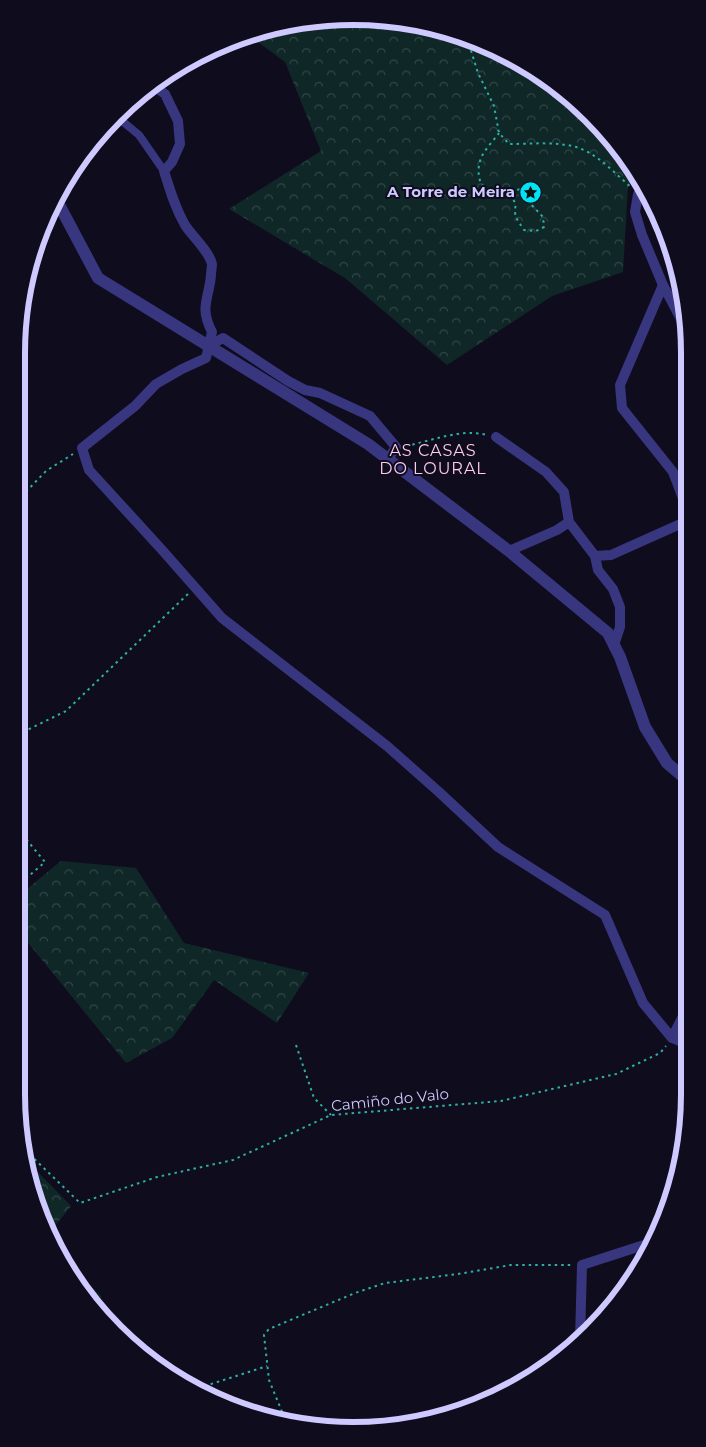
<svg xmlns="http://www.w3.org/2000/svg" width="706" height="1447" viewBox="0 0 706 1447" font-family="Montserrat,sans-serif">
  <defs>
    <pattern id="forest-crowns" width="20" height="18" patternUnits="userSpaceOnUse" patternTransform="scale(1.25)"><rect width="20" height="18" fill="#0f2827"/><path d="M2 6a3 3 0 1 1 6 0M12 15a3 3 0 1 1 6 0" fill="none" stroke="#314647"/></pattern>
  </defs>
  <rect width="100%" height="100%" fill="#0f0c1e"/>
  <!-- forest -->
  <path fill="url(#forest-crowns)" d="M375,17L440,28L502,51L558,86L620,148L635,174L628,186L623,272L552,296L447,365L345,278L229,209L321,151L285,62L247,34L309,19Z
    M61,861L136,868L184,943L309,973L277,1023L214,980L172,1038L126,1063L16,928V898Z
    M28,1162L71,1206L50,1232L34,1203Z
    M68,1266L101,1296L102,1316L86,1299Z"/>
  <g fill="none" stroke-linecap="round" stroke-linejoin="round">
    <!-- path -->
    <path stroke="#2cb0a4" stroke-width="2" stroke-dasharray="2.5 4" stroke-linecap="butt" d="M467,38L478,73L494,106L499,133L509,144C530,144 559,141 579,148C599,155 615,174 631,187
      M499,133C494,140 486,148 482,156C476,167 477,189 492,193C503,196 514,191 523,188L527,200L543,217L544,227L536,231L524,230C517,219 513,216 516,204L509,193
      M406,446C432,441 460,428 487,435
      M17,501L46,471L73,454
      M17,735L66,711L188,594
      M16,887L45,862L16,827
      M296,1045L314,1098L331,1115
      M25,1150L80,1203L157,1177L233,1160L331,1115L501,1101L616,1074L660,1053L666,1046
      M204,1393L205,1386L267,1366
      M287,1424L269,1380L264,1335L269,1329L355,1293L385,1283L458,1274L511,1265H573"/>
    <!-- pedestrian -->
    <path stroke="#37367e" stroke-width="8" d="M116,116L139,135L164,171"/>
    <!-- minor -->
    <path stroke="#37367e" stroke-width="10" d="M152,85L165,94L178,121L180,144L172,162L164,171C170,190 175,208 185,225C192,236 209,251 212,264C212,267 211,272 211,275C209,299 199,307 212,332L206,358L182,369L156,384L135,406L82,448L89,470L163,551L222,618L387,746L439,792L498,847L605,915L643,1003L672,1038L689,1045
      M644,189L638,194L635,212L642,235L663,285L620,385L622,408L673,472L687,509
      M663,285L683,323L687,325
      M209,346L223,338L288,381L305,390L320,393L370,416L396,447L388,459
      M496,437L546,472L564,492L569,522
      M509,551L557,530L569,522L595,556L611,555L687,521
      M595,556L598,570L613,589L620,607V627L614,645
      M680,774L688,760
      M672,1038L689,1004
      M580,1340L582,1265L647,1244L668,1207"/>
    <!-- tertiary -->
    <path stroke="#37367e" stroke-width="12" d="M55,197L98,278L368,444L509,551L608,633L620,657L645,727L667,763L688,781"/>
  </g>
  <!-- icons -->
  <defs>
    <symbol id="sight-disc" viewBox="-11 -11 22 22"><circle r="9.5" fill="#00e3f4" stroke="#0f0c1e"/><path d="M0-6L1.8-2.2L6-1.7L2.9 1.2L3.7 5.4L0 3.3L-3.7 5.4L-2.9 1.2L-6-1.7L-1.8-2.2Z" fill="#111"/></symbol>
  </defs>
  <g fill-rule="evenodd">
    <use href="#sight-disc" x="518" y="180" width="25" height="25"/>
  </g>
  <g text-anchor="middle" stroke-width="4" stroke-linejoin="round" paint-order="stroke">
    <!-- poi labels -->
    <g font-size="15" font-weight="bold" fill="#cec9ff" stroke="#0f0c1e" text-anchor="end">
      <text x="515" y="197">A Torre de Meira</text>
    </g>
    <!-- street labels -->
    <g font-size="15" fill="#cec9ff" stroke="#0f0c1e">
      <text transform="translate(390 1100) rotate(-6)" y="5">Camiño do Valo</text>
    </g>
    <!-- neighbourhood labels -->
    <g font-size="16" letter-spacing="1" fill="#ffcbee" stroke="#0f0c1e">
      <text x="433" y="456">AS CASAS<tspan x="433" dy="18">DO LOURAL</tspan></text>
    </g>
  </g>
  <!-- crop -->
  <path d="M0 0H706V1447H0ZM353 25H353A328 328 0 0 1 681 353V1094A328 328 0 0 1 353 1422H353A328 328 0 0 1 25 1094V353A328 328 0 0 1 353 25Z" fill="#0f0c1e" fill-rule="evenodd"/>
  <path fill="none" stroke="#cec9ff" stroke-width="6" d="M353 25H353A328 328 0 0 1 681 353V1094A328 328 0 0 1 353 1422H353A328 328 0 0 1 25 1094V353A328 328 0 0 1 353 25Z"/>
</svg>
